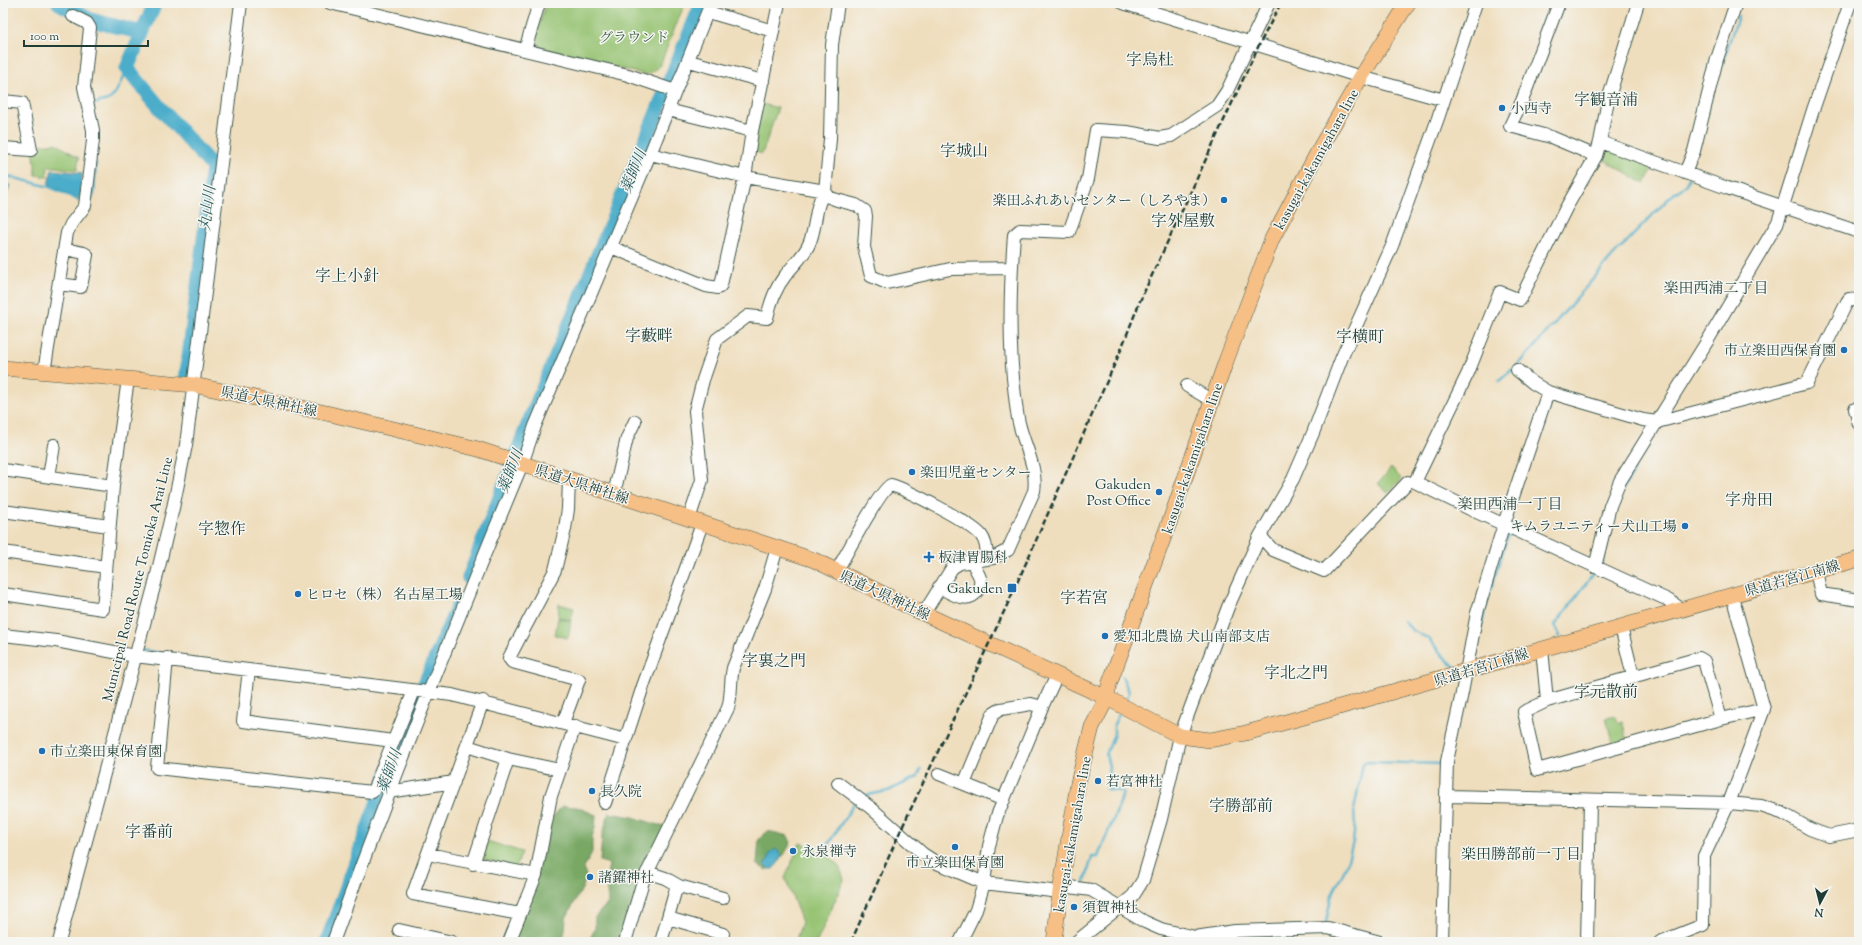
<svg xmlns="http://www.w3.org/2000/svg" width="1862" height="945" viewBox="0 0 1862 945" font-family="'Sorts Mill Goudy','Noto Serif JP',serif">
  <rect width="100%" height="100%" fill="#f6f6f2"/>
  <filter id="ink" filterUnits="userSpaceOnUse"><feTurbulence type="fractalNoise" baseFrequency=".025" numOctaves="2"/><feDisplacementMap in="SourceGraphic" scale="8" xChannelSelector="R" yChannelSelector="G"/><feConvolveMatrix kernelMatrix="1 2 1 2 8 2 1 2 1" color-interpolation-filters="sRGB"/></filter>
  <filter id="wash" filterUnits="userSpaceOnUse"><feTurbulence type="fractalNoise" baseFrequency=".012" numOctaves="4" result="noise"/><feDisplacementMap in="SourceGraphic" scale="16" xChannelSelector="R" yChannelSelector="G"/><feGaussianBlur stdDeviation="0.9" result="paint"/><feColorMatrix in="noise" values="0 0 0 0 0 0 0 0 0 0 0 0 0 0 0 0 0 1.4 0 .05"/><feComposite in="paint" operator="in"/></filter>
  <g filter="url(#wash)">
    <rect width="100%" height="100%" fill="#efdebd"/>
    <!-- green -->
    <path fill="#95c271" stroke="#5a8052" d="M546,3H685L659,67L647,75L542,50L535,37Z
      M762,104L778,108L762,154L750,150Z
      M56,143L79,158L77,170L48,166L47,177L36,175L33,146Z
      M1604,147L1654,165L1645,184L1599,157Z
      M1391,468L1402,479L1388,493L1378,484Z
      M559,604L574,608L571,620L558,617Z
      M558,618L571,621L568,638L555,635Z
      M1616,716L1618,723L1622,721L1628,741L1613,746L1606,718Z
      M487,841L522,852L516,868L481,859Z
      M800,843C822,853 838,855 844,880L817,942H795L802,922L785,878Z"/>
    <!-- forest -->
    <path fill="#78a863" stroke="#4c724c" d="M562,806L577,807L596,815L595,828L592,837V852L584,868L586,876L583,887L566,918L565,930L562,942H514L549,822Z
      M609,813L633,817L665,827L621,942H588L595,929V917L608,903L606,880L609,864L600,861L602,836Z
      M768,831L788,836L791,843L784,855L766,870L757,864L759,839Z"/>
    <!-- water -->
    <path fill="#4badca" stroke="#35757f" d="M52,170L82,173L81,196L76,198L48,184Z
      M3,183L10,185L3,206Z
      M776,849L782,855L779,862L773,869H768L764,864L768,860L770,853Z"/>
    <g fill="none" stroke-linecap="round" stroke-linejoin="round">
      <!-- stream -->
      <path stroke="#4badca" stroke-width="2.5" d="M1722,64L1738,16
        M93,106C97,101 104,102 110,99C119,92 122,77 127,68
        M3,175L50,187L81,201
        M91,199L94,193L96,163
        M1499,381L1521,362L1613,256L1672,195L1685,186L1689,178
        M1623,489L1634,470
        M1602,563L1617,502
        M1404,621L1412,630L1429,639L1443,656L1455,667
        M1558,637L1560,636L1555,625L1595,572
        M140,650L160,653
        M1475,655L1488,597L1508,535L1513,534
        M1122,676L1129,692L1126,702
        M862,796L888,791L917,777L921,769
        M827,846L855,802
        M1084,885L1092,857H1098C1105,835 1118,815 1123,792L1107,789L1109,766L1106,755L1114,734V724L1119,714
        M1326,922L1331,897L1346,867L1353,842L1355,825L1354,810L1363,764L1365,762L1442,764V762"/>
      <!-- river -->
      <path stroke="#4badca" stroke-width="15" d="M59,3L91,20L142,33
        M155,3L127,68L161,109L213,167L186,380
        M469,578L525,432L702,3
        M327,942L395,754L457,608"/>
    </g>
  </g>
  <g filter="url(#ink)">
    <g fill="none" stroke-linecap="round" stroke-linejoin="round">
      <defs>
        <path id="minor" d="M330,3L628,75L675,91
          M779,3L752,131L745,177L825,191L829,197L837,200L856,205L865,211L866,216L864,247L871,276L887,283L950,269L1011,268
          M1123,3L1361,77L1444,100
          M1559,3L1522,101L1510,126L1551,137L1596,156
          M1638,3L1608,100L1600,142L1596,156L1566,208L1520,300L1500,292L1468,373L1415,482L1472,510L1668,600L1683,610
          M708,12L773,31
          M525,50L539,3
          M689,61L763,81
          M3,101L22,103L31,150L3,148
          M668,110L752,131
          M1600,142L1727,188L1859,232
          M1685,173L1694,151L1717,59L1736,3
          M611,247L706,286L718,288L721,285L745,177L650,154
          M59,284L81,287L87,255L84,253L65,249
          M1517,370L1533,383L1548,392L1643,420L1657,422L1807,383L1847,302L1849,299L1859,301
          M44,372L67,233L71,224L85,206L93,140V130L84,87L90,28L87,23L73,16
          M1187,386L1211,400
          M1855,409L1859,424
          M3,470L113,486
          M49,477L54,445
          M614,494L627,438L635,421
          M3,511L109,526
          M689,519L702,480L695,411L703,380L717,339L748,316L767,318C770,304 776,287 785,276C793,265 804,256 809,244C817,227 814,206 825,191L830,139L832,45L838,3
          M1260,536L1273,550L1324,571L1408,482
          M3,552L106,567
          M1595,567L1610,506L1620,481L1708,340L1778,222L1813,110L1850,3
          M1816,571L1821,594L1859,600
          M836,572C845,557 880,489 891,485C908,490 971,523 981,535C986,541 987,552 987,559
          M939,587C951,593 968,606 978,590C980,586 981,582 980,578C978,571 973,568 973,560
          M3,594L103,609L113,486L128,379
          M924,613L952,568L960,563L993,558L1008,550L1034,491C1038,469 1024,445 1019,423C1017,415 1016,405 1015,396C1008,344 1010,288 1014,235L1020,230L1069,232L1088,179L1096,130L1127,132L1160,138L1171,136L1217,106L1227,91L1269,3
          M1621,627L1633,676
          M3,635L56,641L135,656L452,695L626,740
          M1542,649L1547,701
          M167,658L157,768L372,792
          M249,670L243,721L393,741
          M483,701L413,894L520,914
          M1721,719L1704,661L1699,658L1547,701L1524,712L1537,770L1721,719L1764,709
          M563,723L579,680L512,662L509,658L555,570L565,529L568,509L569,479
          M467,746L508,759L560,770L551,796L536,875L509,942
          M560,770L575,726
          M939,774L1004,800
          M838,783L871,808L923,854L937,863L984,883L1060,892
          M964,784L993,714L1001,709L1031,704L1042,707
          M373,791L414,691
          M388,792L454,782
          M1447,796L1729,803L1761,806L1782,813L1810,829L1829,836L1859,830
          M605,803L643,686L702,524
          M428,854L536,875
          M473,864L508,759
          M647,872L665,878L679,886L723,898
          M1062,886L1091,890L1145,922L1161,929L1195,937L1235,931L1328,928L1380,942
          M668,918L723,934L720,942
          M399,930L452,942
          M59,942L155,583L173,508L186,445L241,3
          M333,942C392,781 456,622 522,464L535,426L650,154L711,3
          M625,942L643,881L728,708C732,695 730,681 733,668L765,589L777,548
          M661,942L677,885
          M960,942L976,910L984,883L989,846L997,816L1042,707L1057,675
          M1076,942L1133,896L1143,880L1161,819L1180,736L1228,607L1260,536L1293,479L1313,433L1342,357L1392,246L1438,118L1476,3
          M1442,942L1447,761L1462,693L1477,613L1504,524L1548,392
          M1587,942L1590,801
          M1660,942L1703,925L1704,856L1729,803L1764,709L1732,596"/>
        <path id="major" d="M3,368L194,385L326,413L478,449L814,560L916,610L1107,698L1180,736L1210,740L1246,733L1304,717L1859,559
          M1054,942L1060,892L1078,783L1092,727L1107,698L1109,685L1172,515L1226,361L1272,239L1321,146L1361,77L1408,3"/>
      </defs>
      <!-- minor casing -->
      <use href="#minor" stroke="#3e5549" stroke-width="14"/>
      <!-- major casing -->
      <use href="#major" stroke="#3e5549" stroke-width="16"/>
      <!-- minor -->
      <use href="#minor" stroke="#fff" stroke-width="12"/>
      <!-- major -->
      <use href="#major" stroke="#f5bf86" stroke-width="15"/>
      <!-- rail -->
      <path stroke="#1f3d34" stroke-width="2.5" stroke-dasharray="6 3" stroke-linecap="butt" d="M851,942L899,834L1009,601L1120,352L1140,301L1259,45L1281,3"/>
    </g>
  </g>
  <!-- markers -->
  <g fill="#1f6fb2" stroke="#f6f6f2" stroke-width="1.5">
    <circle cx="1502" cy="108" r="4"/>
    <circle cx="1224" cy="200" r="4"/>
    <circle cx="1844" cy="350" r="4"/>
    <circle cx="912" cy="472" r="4"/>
    <circle cx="1159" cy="492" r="4"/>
    <circle cx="1685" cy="526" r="4"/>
    <path d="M927 551h4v4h4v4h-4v4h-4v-4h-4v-4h4z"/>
    <rect x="1007" y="583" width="10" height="10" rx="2"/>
    <circle cx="298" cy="594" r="4"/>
    <circle cx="1105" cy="636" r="4"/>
    <circle cx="42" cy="751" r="4"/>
    <circle cx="1098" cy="781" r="4"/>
    <circle cx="592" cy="791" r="4"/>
    <circle cx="955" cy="847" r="4"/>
    <circle cx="793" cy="851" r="4"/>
    <circle cx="590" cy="877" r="4"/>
    <circle cx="1074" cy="907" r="4"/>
  </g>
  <g text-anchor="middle" stroke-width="3" stroke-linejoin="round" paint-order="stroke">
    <!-- park labels -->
    <g font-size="14" fill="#3c5e43" stroke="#f6f6f2">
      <text x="634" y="42">グラウンド</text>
    </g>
    <!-- poi labels -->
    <g font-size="14" fill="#1f3d34" stroke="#f6f6f2" text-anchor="start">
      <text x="1510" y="113">小西寺</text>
      <text x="1216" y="205" text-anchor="end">楽田ふれあいセンター（しろやま）</text>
      <text x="1836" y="355" text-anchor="end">市立楽田西保育園</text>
      <text x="920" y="477">楽田児童センター</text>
      <text x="1151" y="489" text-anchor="end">Gakuden<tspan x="1151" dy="16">Post Office</tspan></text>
      <text x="1677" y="531" text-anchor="end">キムラユニティー犬山工場</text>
      <text x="938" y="562">板津胃腸科</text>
      <text x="1003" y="593" text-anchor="end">Gakuden</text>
      <text x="306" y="599">ヒロセ（株） 名古屋工場</text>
      <text x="1113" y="641">愛知北農協 犬山南部支店</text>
      <text x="50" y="756">市立楽田東保育園</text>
      <text x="1106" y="786">若宮神社</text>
      <text x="600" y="796">長久院</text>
      <text x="801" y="856">永泉禅寺</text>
      <text x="955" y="867" text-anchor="middle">市立楽田保育園</text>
      <text x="598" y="882">諸鑃神社</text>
      <text x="1082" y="912">須賀神社</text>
    </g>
    <!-- street labels -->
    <g font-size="14" fill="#1f3d34" stroke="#f6f6f2">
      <text transform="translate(1316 159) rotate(-61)" y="5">kasugai-kakamigahara line</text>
      <text transform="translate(269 401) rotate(12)" y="5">県道大県神社線</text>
      <text transform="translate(1192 458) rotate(-71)" y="5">kasugai-kakamigahara line</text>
      <text transform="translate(582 484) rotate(18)" y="5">県道大県神社線</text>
      <text transform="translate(1792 578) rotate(-16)" y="5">県道若宮江南線</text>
      <text transform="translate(137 579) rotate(-76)" y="5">Municipal Road Route Tomioka Arai Line</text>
      <text transform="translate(885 595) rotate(25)" y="5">県道大県神社線</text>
      <text transform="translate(1481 667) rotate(-17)" y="5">県道若宮江南線</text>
      <text transform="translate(1072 834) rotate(-80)" y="5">kasugai-kakamigahara line</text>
    </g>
    <!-- water labels -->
    <g font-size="15" font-style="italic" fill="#2c5f61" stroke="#f6f6f2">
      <text transform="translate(633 171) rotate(-68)" y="5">薬師川</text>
      <text transform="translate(207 208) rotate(-83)" y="5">丸山川</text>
      <text transform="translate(510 471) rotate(-68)" y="5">薬師川</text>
      <text transform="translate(389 771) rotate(-70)" y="5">薬師川</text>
    </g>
    <!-- neighbourhood labels -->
    <g font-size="15" fill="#1f3d34" stroke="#f6f6f2">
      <text x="1716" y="293">楽田西浦二丁目</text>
      <text x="1510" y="509">楽田西浦一丁目</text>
      <text x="1521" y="859">楽田勝部前一丁目</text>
    </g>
    <!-- quarter labels -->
    <g font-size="16" fill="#1f3d34" stroke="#f6f6f2">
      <text x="1150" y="65">字烏杜</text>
      <text x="1606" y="105">字観音浦</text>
      <text x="964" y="156">字城山</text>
      <text x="1183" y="226">字外屋敷</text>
      <text x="347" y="281">字上小針</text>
      <text x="649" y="341">字藪畔</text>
      <text x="1360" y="342">字横町</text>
      <text x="1749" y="505">字舟田</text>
      <text x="222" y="534">字惣作</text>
      <text x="1084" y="603">字若宮</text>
      <text x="774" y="666">字裏之門</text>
      <text x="1296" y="678">字北之門</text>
      <text x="1606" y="697">字元散前</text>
      <text x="1241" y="811">字勝部前</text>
      <text x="149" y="837">字番前</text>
    </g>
  </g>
  <!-- margin -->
  <rect width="1862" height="945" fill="none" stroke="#f6f6f2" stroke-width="16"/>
  <!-- north arrow -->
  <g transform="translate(1820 903) rotate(187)" stroke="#f6f6f2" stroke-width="3" paint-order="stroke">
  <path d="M0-3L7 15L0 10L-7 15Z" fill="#1f3d34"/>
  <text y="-6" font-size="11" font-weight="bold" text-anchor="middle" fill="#1f3d34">N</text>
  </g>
  <!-- scale -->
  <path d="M24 40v6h124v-6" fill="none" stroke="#1f3d34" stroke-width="2"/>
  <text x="30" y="40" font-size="12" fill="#1f3d34" stroke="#f6f6f2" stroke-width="3" paint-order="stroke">100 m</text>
</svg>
